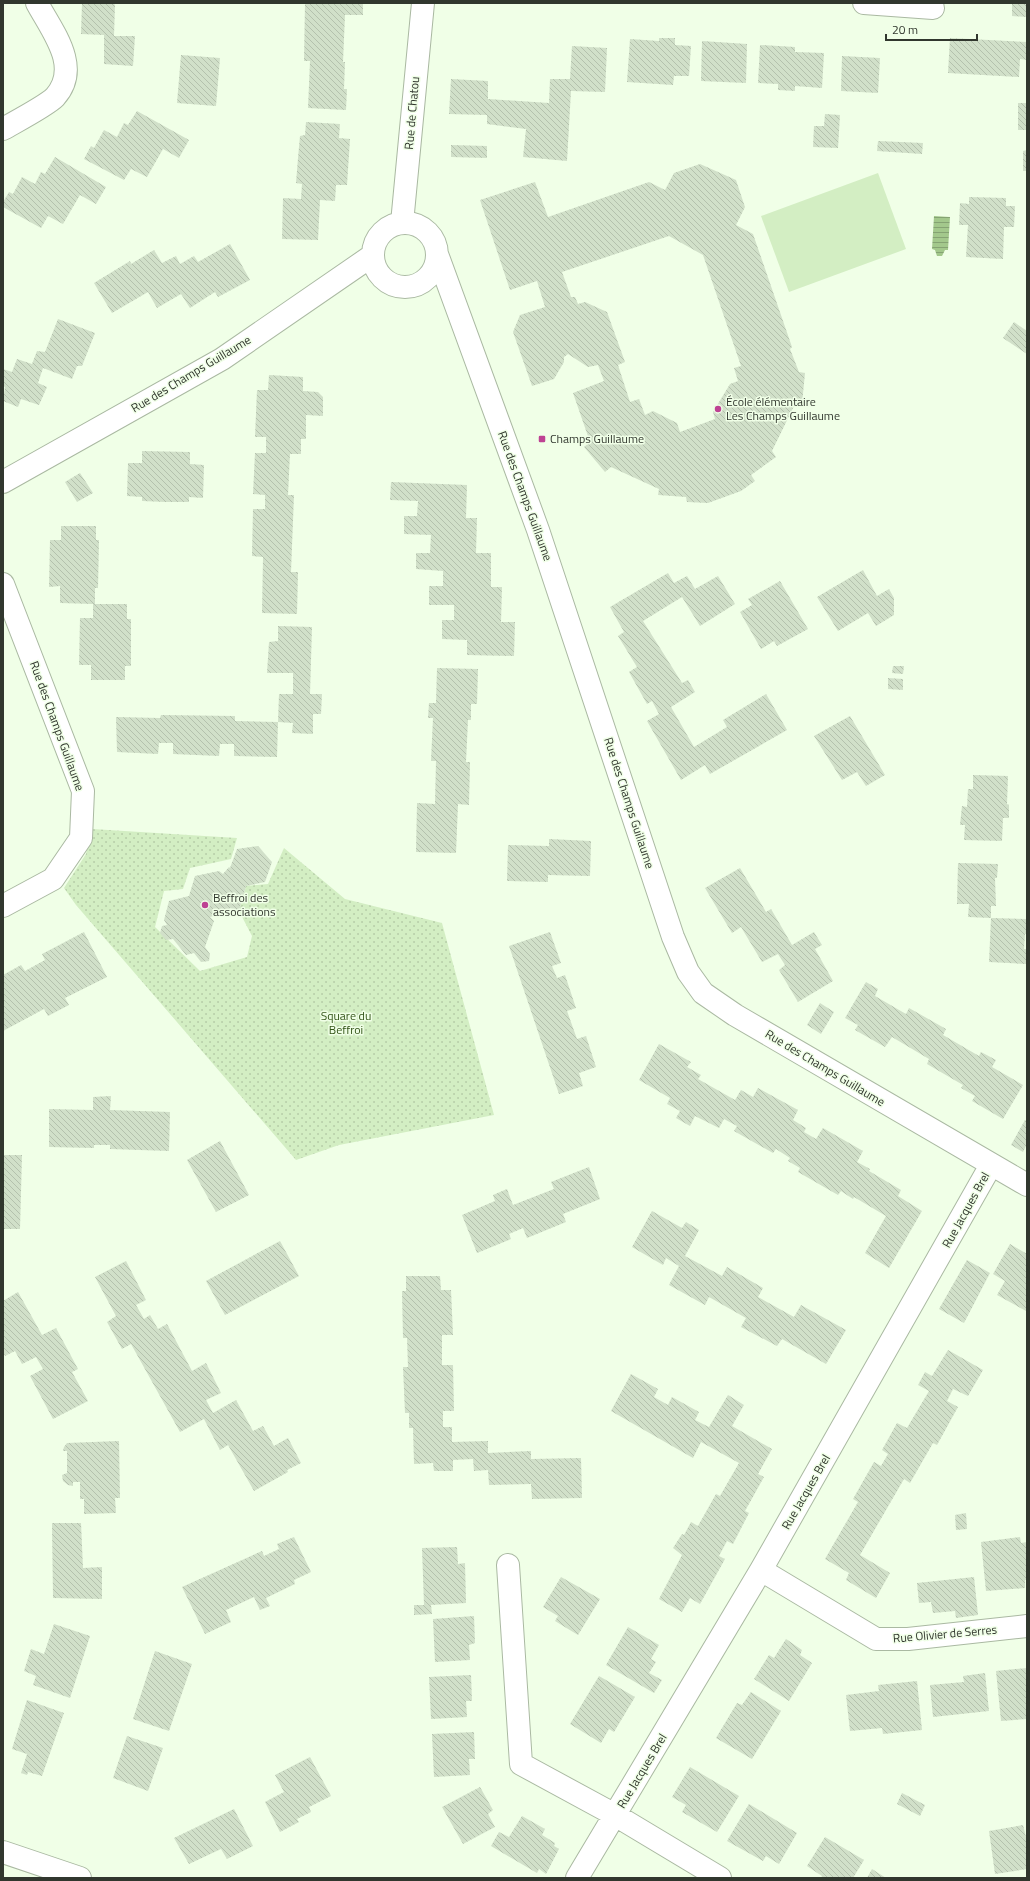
<svg xmlns="http://www.w3.org/2000/svg" width="1030" height="1881" viewBox="0 0 1030 1881" font-family="'Titillium Web',sans-serif">
  <defs>
    <pattern id="park-dots" width="8" height="8" patternUnits="userSpaceOnUse"><rect width="8" height="8" fill="#d3eec3"/><path d="M2 2h.1M6 6h.1" fill="none" stroke="#b6cda8" stroke-width="1.8" stroke-linecap="round"/></pattern>
    <pattern id="water-rules" width="6" height="5" patternUnits="userSpaceOnUse"><rect width="6" height="5" fill="#a3c88c"/><path d="M0 2.5h6" fill="none" stroke="#85a373"/></pattern>
    <pattern id="building-back-hatch" width="6" height="6" patternUnits="userSpaceOnUse"><rect width="6" height="6" fill="#d1e0c9"/><path d="M-1 5l2 2M0 0l6 6M5-1l2 2" fill="none" stroke="#b4c1ad"/></pattern>
  </defs>
  <rect width="100%" height="100%" fill="#f0ffe7"/>
  <!-- park -->
  <path fill="url(#park-dots)" d="M92,829L237,838L231,859L190,868L183,889L164,891L155,927L200,971L247,957L252,936L239,911L246,886L268,884L284,848L345,899L442,923L494,1115L339,1145L296,1160L76,905L64,888L86,854Z"/>
  <!-- pitch -->
  <path fill="#d3eec3" d="M878,173L906,249L789,292L761,216Z"/>
  <!-- water -->
  <path fill="url(#water-rules)" d="M934,216L950,217L948,250H945L942,256H937L935,250L932,249Z"/>
  <!-- building -->
  <path fill="url(#building-back-hatch)" fill-rule="evenodd" d="M82,3H113L115,5L114,36H135L133,66L104,64V35L81,34Z
    M305,3H363V15H345L343,62H345L344,89H347L346,110L308,108L310,61H304Z
    M1012,3H1027V17L1012,16Z
    M659,38H675V45L691,46L689,76H674L673,85L627,82L630,39L659,41Z
    M950,38L1027,42V60L1020,59L1019,77L948,73Z
    M702,41L747,44L746,83L701,81Z
    M760,45L795,47V52L824,53L822,88L795,86V91L778,90V84L758,83Z
    M572,46L607,48L605,92L571,91L567,161L523,157L526,129L487,124V115L449,114L451,79L488,81V99L549,103L550,79H570Z
    M181,55L220,58L216,106L177,103Z
    M842,56L880,58L878,93L841,91Z
    M1018,103H1027V130H1018Z
    M137,111L189,140L179,158L163,149L147,177L131,169L124,180L84,159L91,146L94,148L104,130L117,137L124,123L128,125Z
    M825,114L840,115L838,148L813,147L814,126H824Z
    M306,122L340,124L339,138L350,139L347,185H336L335,201L320,200L318,240L282,239L283,198L301,199L302,184L296,183L298,158L300,136L305,135Z
    M878,141L923,143L922,154L877,151Z
    M451,145L487,146V158L451,157Z
    M1027,150V171H1023V151Z
    M55,157L106,187L96,204L80,195L63,224L48,216L41,228L3,207V202L9,192L13,194L22,177L35,184L41,172L45,174Z
    M700,164L736,180L745,207L736,225L753,234L792,347L790,349L799,372L805,373L802,404H795L772,451L776,457L751,475L755,481L741,491L708,503L687,502L686,497L658,495L659,489L611,467L605,472L584,447L590,442L573,393L604,381L598,365L588,367L568,354L564,357V362L554,379L532,386L513,332L520,315L545,307L537,281L510,290L480,200L535,182L548,217L649,182L665,190L674,173ZM669,236L703,255L741,366L734,368L738,381L730,384L713,412L715,419L680,432L677,423L653,411L645,415L639,399L630,402L618,365L625,362L607,312L585,302L578,304L575,297H571L562,272Z
    M969,197L1006,198V206H1015L1014,227H1004L1003,259L966,257L968,225H959L960,203L969,204Z
    M230,244L250,280L218,297L215,292L190,308L181,294L157,308L148,292L112,313L94,283L130,261L131,264L154,250L162,263L176,256L180,264L194,256L198,262Z
    M58,319L95,333L82,366H77L72,379L43,368L38,383L47,387L39,405L21,399L18,407L3,401L5,387L3,386V369L12,372L17,359L32,364L37,351L45,352Z
    M1014,322L1027,331V354L1003,338Z
    M269,375L303,377V391L318,392L323,397V416L306,415V439H301V454H290L288,495H294L291,572H298L297,614L262,613L263,557L252,556L253,509H265V495L253,494L255,453H266V437H255L257,390H268Z
    M142,451L190,452V464L204,465L203,498L189,497V502H165L142,501V497L127,496L128,463H142Z
    M80,473L93,493L77,502L65,482Z
    M391,482L467,485L466,518H477L476,553H491V587H502L501,622H515L514,656L467,655V640L442,639V620H454V605H429V586H443V571L416,569V553H430L431,535L404,534V516H417L418,501L390,500Z
    M61,526H96V540H99L98,588H95V604H127V619H131V666H125V680H91V665H79L80,618H93V604L60,603V586L49,587L50,540H61Z
    M863,570L877,596L889,589L894,598V615L876,626L868,613L838,631L817,597Z
    M668,573L674,583L687,576L695,589L718,576L735,604L700,626L682,597L643,621L682,683L688,680L695,692L671,707L694,747L727,727L723,720L766,694L787,730L710,774L705,765L681,780L647,721L659,714L652,701L647,704L629,672L637,667L618,636L624,632L610,607Z
    M780,581L808,629L777,646L774,641L761,649L740,612L752,605L748,599Z
    M278,626L312,627L310,694H322L321,714H313V734L292,733L293,723L278,722L279,694H293V673H267L269,642L278,641Z
    M893,666H904L903,674L892,673Z
    M437,668L478,669L477,704H471V720H468L466,762H470L469,805L458,804L456,853L416,852L417,803L435,804L436,761H431L433,718H428L429,703H436Z
    M888,678L903,679V690L888,689Z
    M161,715L235,716V721L278,722L277,757L234,756V744H220L219,756L173,754V743H159L158,754L117,752L116,717L160,718Z
    M850,716L885,775L866,786L857,772L842,780L814,736Z
    M973,775L1008,776L1007,804L1009,805V818H1003L1002,841L964,840L965,825H960L962,806L967,807L968,789H973Z
    M549,839L591,841L590,876L548,875V882L507,881L508,845L549,846Z
    M258,846L272,862L265,882L246,886L239,911L230,908L228,912L210,917L214,921L205,947L210,954L209,961L201,962L194,953L186,955L173,939L166,940L160,933L162,926L167,925L164,920L169,901L189,896L195,876L219,871L223,874L229,867L230,868L237,849Z
    M958,863L998,864L997,878H995L996,906H991V918L968,917L969,904H957Z
    M740,868L766,912L771,909L792,945L814,932L822,945L815,949L833,981L798,1002L779,970L785,965L778,954L762,962L741,927L732,933L705,888Z
    M991,918L1027,919V934H1025L1024,949H1027L1026,964L989,962Z
    M84,932L107,977L65,998L69,1005L48,1016L44,1009L3,1031V975L21,965L25,971L45,960L42,954Z
    M550,932L561,963L552,966L557,978L565,975L576,1008L567,1011L577,1039L586,1036L596,1067L579,1073L583,1086L559,1094L509,946Z
    M866,982L878,989L875,996L906,1014L909,1008L946,1029L943,1035L979,1056L981,1052L996,1060L992,1067L1023,1085L1003,1119L972,1101L975,1096L961,1088L963,1085L927,1064L929,1059L892,1037L885,1047L855,1030L858,1025L845,1018Z
    M820,1003L834,1012L821,1034L807,1025Z
    M659,1044L691,1062L687,1067L701,1075L698,1079L735,1100L741,1090L753,1097L758,1088L798,1110L793,1120L806,1128L804,1132L816,1139L823,1128L863,1151L857,1162L870,1169L869,1171L901,1190L898,1196L922,1211L889,1268L865,1253L886,1216L854,1197L853,1199L841,1191L838,1195L798,1172L800,1168L788,1161L790,1158L776,1149L773,1153L734,1131L737,1126L724,1119L719,1128L695,1116L690,1126L676,1118L680,1111L667,1104L670,1098L639,1080Z
    M111,1096L110,1110L170,1112L169,1151L110,1149V1145H94V1148L49,1147V1109L93,1110V1097Z
    M1025,1120L1027,1121V1144L1023,1152L1011,1145Z
    M220,1141L249,1195L216,1212L187,1160Z
    M3,1155H22L20,1229H3Z
    M589,1167L600,1199L563,1214L566,1222L527,1238L523,1228L509,1234L511,1239L477,1253L462,1215L495,1201L493,1195L507,1189L513,1205L554,1189L551,1182Z
    M652,1211L682,1228L686,1222L699,1230L685,1256L722,1276L727,1267L763,1288L758,1297L794,1317L801,1305L846,1330L826,1364L782,1339L777,1346L741,1327L746,1318L709,1297L705,1305L669,1285L679,1266L666,1258L663,1265L632,1247Z
    M280,1241L299,1276L225,1315L206,1281Z
    M1010,1244L1027,1254L1026,1311L997,1295L1005,1281L993,1274Z
    M967,1260L990,1273L964,1323L939,1309Z
    M126,1261L146,1300L136,1305L144,1319L150,1315L158,1329L167,1324L192,1371L206,1363L221,1393L206,1400L213,1413L236,1400L253,1431L263,1426L274,1446L288,1438L301,1463L287,1470L288,1472L254,1491L228,1445L220,1450L204,1419L180,1432L131,1344L122,1349L107,1322L116,1316L95,1277Z
    M406,1276H440L441,1290H451L453,1335H442V1365H453L454,1411H443V1427H452V1442L488,1441V1453L531,1451V1459L581,1458L582,1498L532,1499L531,1484L489,1485L488,1470L474,1471L473,1459L453,1460V1471H434L433,1463L414,1464L413,1428H409V1413H405L403,1367H408L407,1338H403L402,1291H406Z
    M18,1292L42,1335L56,1328L78,1369L72,1372L88,1401L53,1419L30,1376L43,1369L36,1357L22,1364L15,1351L5,1356L3,1352V1301Z
    M948,1350L983,1370L968,1396L953,1389L947,1401L958,1407L937,1445L933,1443L910,1483L904,1479L860,1555L890,1573L876,1598L846,1580L849,1573L825,1559L858,1502L853,1499L874,1462L881,1466L888,1454L882,1450L897,1423L907,1428L929,1391L918,1385L925,1372L932,1376Z
    M631,1374L658,1389L654,1397L668,1405L672,1397L699,1412L695,1420L709,1427L728,1395L744,1405L732,1426L772,1449L758,1474L764,1477L745,1511L749,1513L733,1544L727,1541L719,1556L725,1559L700,1604L690,1598L682,1612L659,1599L682,1555L673,1548L682,1534L684,1535L691,1522L698,1526L716,1494L720,1496L739,1463L701,1442L693,1458L611,1411Z
    M119,1441L120,1498H115L116,1513L84,1514V1499H80V1482H73V1486L68,1485L63,1481L62,1475L67,1473V1451H63L64,1447L67,1443Z
    M966,1513L967,1529L956,1530L955,1515Z
    M52,1523H81L83,1568L102,1567V1599L53,1598Z
    M294,1537L311,1572L294,1580L295,1584L266,1598L270,1606L260,1610L254,1597L226,1610L231,1622L205,1634L182,1587L262,1551L264,1556L279,1549L277,1544Z
    M1020,1537L1021,1543L1027,1542V1580H1025V1588L986,1591L981,1542Z
    M457,1547L458,1564L465,1563L466,1603L431,1605L432,1614L414,1615V1605H424L422,1548Z
    M561,1577L600,1599L578,1635L555,1621L558,1616L543,1607Z
    M974,1577L978,1615L956,1618L955,1611L933,1613L931,1602L919,1603L917,1583Z
    M474,1616L475,1643L469,1645L470,1660L435,1662L433,1619Z
    M54,1624L90,1636L70,1698L33,1685L36,1676L24,1671L31,1649L44,1654Z
    M628,1627L659,1645L651,1659L656,1662L649,1673L662,1680L654,1693L606,1665Z
    M786,1639L802,1650L800,1655L812,1663L789,1701L754,1679L769,1655L774,1658Z
    M155,1651L192,1664L169,1731L133,1719Z
    M1027,1668V1719L1001,1721L996,1671Z
    M985,1673L989,1711L933,1717L930,1685L964,1682L963,1676Z
    M471,1675L472,1701H466L467,1717L431,1719L429,1677Z
    M599,1676L635,1697L614,1732L609,1729L601,1743L570,1724Z
    M917,1681L922,1730L883,1734L882,1728L850,1731L846,1695L879,1691L878,1685Z
    M751,1692L781,1711L752,1759L716,1738L737,1703L742,1705Z
    M27,1700L64,1713L42,1776L28,1772L27,1775L21,1773L27,1754L12,1749Z
    M474,1732L475,1759H469L470,1775L434,1777L432,1734Z
    M127,1736L163,1748L148,1791L113,1778Z
    M310,1757L331,1796L309,1807L311,1812L297,1819L299,1822L280,1832L265,1802L284,1792L275,1775Z
    M690,1767L739,1796L717,1832L682,1812L686,1805L672,1797Z
    M480,1787L493,1810L488,1814L495,1827L463,1844L442,1807Z
    M902,1793L925,1805L920,1816L897,1804Z
    M749,1804L797,1833L779,1864L766,1856L763,1861L727,1841Z
    M234,1809L253,1846L227,1859L221,1849L189,1864L174,1838Z
    M522,1816L545,1829L542,1835L555,1843L554,1846L559,1849L546,1874L539,1869L537,1873L491,1846L499,1832L509,1837Z
    M1023,1825L1027,1841V1869L995,1874L989,1831Z
    M825,1837L864,1860L853,1878H821L822,1876L807,1866Z
    M872,1869L886,1878H867Z"/>
  <g fill="none" stroke-linecap="round" stroke-linejoin="round">
    <defs>
      <path id="street" d="M864,3L933,8
        M3,129C15,122 46,106 55,97C82,67 52,31 37,3
        M402,223L423,3
        M373 255a32 32 0 1 1 64 0a32 32 0 1 1-64 0Z
        M437,254L538,530L673,937L688,972L703,993L735,1015L1027,1185
        M3,482L222,359L373,255
        M3,584L83,791L81,838L53,879L3,906
        M508,1565L521,1764L615,1815L720,1878
        M761,1570L876,1639H908L1027,1626
        M3,1852L80,1878
        M577,1878L761,1570L991,1165"/>
    </defs>
    <!-- street casing -->
    <use href="#street" stroke="#aab9a2" stroke-width="24"/>
    <!-- street -->
    <use href="#street" stroke="#fff" stroke-width="22"/>
  </g>
  <!-- markers -->
  <g fill="#be4293" stroke="#f0ffe7" stroke-width="1.5">
    <circle cx="718" cy="409" r="4"/>
    <rect x="538" y="435" width="8" height="8" rx="2"/>
    <circle cx="205" cy="905" r="4"/>
  </g>
  <g text-anchor="middle" stroke-width="3" stroke-linejoin="round" paint-order="stroke">
    <!-- street labels -->
    <g font-size="12" fill="#31372e" stroke="#f0ffe7">
      <text transform="translate(412 113) rotate(-85)" y="4">Rue de Chatou</text>
      <text transform="translate(191 374) rotate(-31)" y="4">Rue des Champs Guillaume</text>
      <text transform="translate(525 496) rotate(70)" y="4">Rue des Champs Guillaume</text>
      <text transform="translate(57 726) rotate(70)" y="4">Rue des Champs Guillaume</text>
      <text transform="translate(629 803) rotate(72)" y="4">Rue des Champs Guillaume</text>
      <text transform="translate(825 1068) rotate(31)" y="4">Rue des Champs Guillaume</text>
      <text transform="translate(966 1210) rotate(-61)" y="4">Rue Jacques Brel</text>
      <text transform="translate(806 1492) rotate(-60)" y="4">Rue Jacques Brel</text>
      <text transform="translate(945 1634) rotate(-5)" y="4">Rue Olivier de Serres</text>
      <text transform="translate(642 1771) rotate(-59)" y="4">Rue Jacques Brel</text>
    </g>
    <!-- poi labels -->
    <g font-size="12" fill="#31372e" stroke="#f0ffe7" text-anchor="start">
      <text x="726" y="406">École élémentaire<tspan x="726" dy="14">Les Champs Guillaume</tspan></text>
      <text x="550" y="443">Champs Guillaume</text>
      <text x="213" y="902">Beffroi des<tspan x="213" dy="14">associations</tspan></text>
    </g>
    <!-- park labels -->
    <g font-size="12" fill="#325417" stroke="#f0ffe7">
      <text x="346" y="1020">Square du<tspan x="346" dy="14">Beffroi</tspan></text>
    </g>
  </g>
  <!-- border -->
  <rect width="1030" height="1881" fill="none" stroke="#31372e" stroke-width="8"/>
  <!-- scale -->
  <path d="M886 34v6h91v-6" fill="none" stroke="#31372e" stroke-width="2"/>
  <text x="892" y="34" font-size="12" fill="#31372e" stroke="#f0ffe7" stroke-width="3" paint-order="stroke">20 m</text>
</svg>
